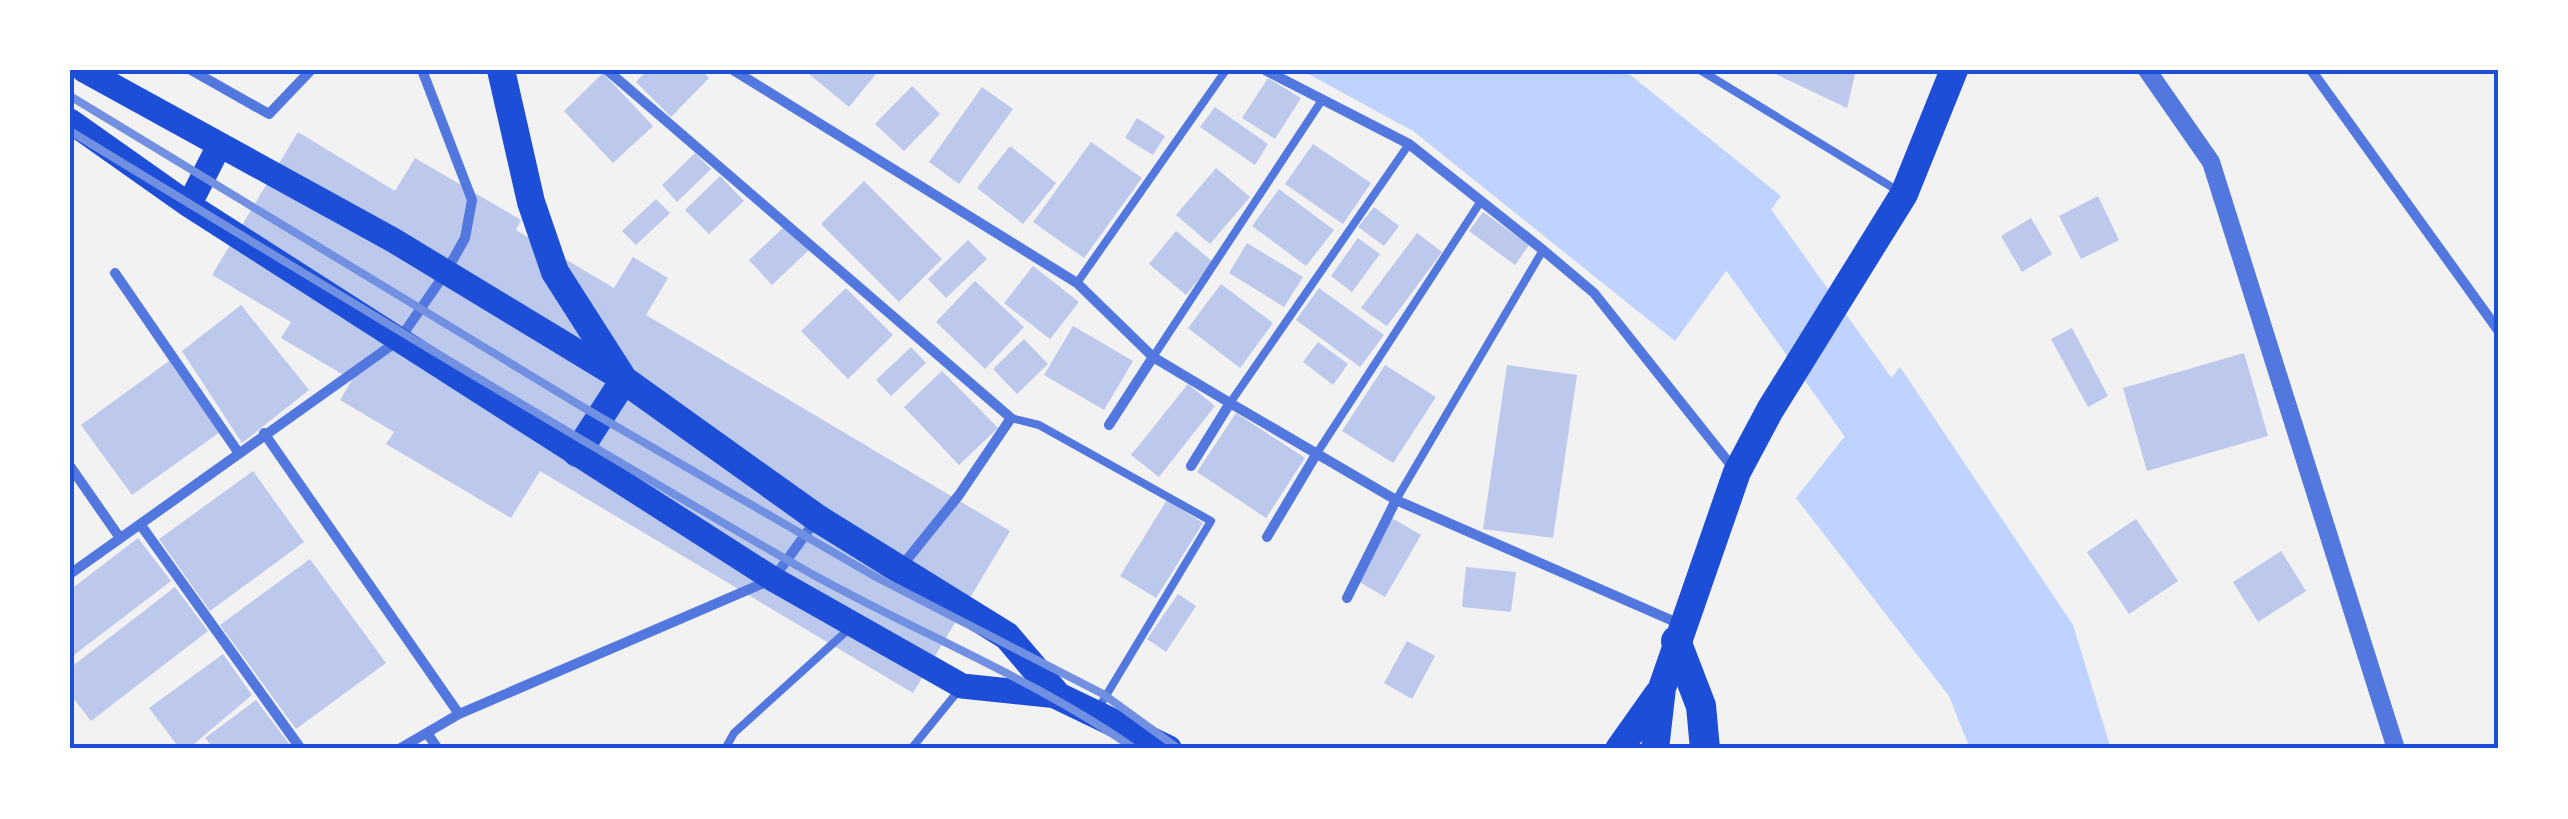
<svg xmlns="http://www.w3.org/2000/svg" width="2568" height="819" viewBox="0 0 2568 819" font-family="'DejaVu Sans',sans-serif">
  <rect width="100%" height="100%" fill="#f2f2f2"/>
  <!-- water -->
  <path fill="#bfd3fe" d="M1301,70H1624L1781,196L1675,341L1413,131Z
    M1900,367L2073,625L2111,749H1970L1949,696L1796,498Z"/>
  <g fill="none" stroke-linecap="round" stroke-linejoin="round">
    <!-- river -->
    <path stroke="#bfd3fe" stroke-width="72" d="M1523,70L1743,232L1925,487"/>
  </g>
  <!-- building -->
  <path fill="#bdc9ec" d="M647,70H701L709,78L671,117L636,82Z
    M804,70H879L849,107Z
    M1767,70H1856L1847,108Z
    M603,73L653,126L613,163L564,111Z
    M1268,78L1301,98L1275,139L1242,118Z
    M912,86L940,114L904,151L875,124Z
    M982,87L1013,109L959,184L929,162Z
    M1215,107L1268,144L1255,165L1200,127Z
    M1137,118L1165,136L1153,155L1125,138Z
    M298,132L395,191L415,158L521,220L516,230L614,288L633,257L668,278L646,315L1010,531L913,693L540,471L511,518L386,444L394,432L340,400L352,380L281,338L291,322L212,275Z
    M1091,142L1142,178L1084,258L1033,222Z
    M1313,144L1371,183L1343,224L1285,184Z
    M1010,146L1056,183L1023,224L977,188Z
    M695,153L711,169L677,202L662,185Z
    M1216,168L1250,197L1210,244L1176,215Z
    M720,176L744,201L709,234L685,210Z
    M864,181L942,259L899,302L821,224Z
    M1279,189L1334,230L1306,266L1252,226Z
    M2098,196L2119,240L2081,259L2059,216Z
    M656,199L670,213L636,245L622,231Z
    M1374,207L1399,226L1384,246L1358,227Z
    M1483,212L1529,245L1515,265L1469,231Z
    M2031,218L2052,254L2022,272L2001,236Z
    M786,225L810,249L772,285L749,260Z
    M1176,231L1213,262L1186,295L1149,264Z
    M1417,233L1442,252L1387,326L1361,308Z
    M1358,238L1380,254L1352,292L1331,276Z
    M968,240L987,259L946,298L928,279Z
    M1247,243L1303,277L1284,307L1229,273Z
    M1033,266L1079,302L1050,339L1004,303Z
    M975,281L1024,327L985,369L936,322Z
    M1221,284L1273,323L1240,368L1188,328Z
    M846,288L893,335L848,379L801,331Z
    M1319,288L1384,335L1360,367L1296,320Z
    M241,305L309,390L242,443L182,351Z
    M1073,326L1133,361L1104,410L1044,375Z
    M2072,328L2108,396L2088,407L2051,339Z
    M1024,339L1048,364L1017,394L993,369Z
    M1318,342L1348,364L1333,385L1303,362Z
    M911,347L926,363L891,396L876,380Z
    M2244,353L2268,436L2147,471L2123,388Z
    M169,361L220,432L132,495L81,425Z
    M1385,365L1436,397L1393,463L1342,431Z
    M1507,365L1577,375L1553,538L1483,529Z
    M942,371L998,428L959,465L904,407Z
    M1188,384L1215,406L1159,477L1131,455Z
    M1236,413L1305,458L1266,518L1197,472Z
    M253,471L304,542L210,611L159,539Z
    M1167,500L1203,523L1156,598L1120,576Z
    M1392,518L1421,535L1385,597L1356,580Z
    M2136,519L2178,581L2129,614L2087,552Z
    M138,538L171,581L70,658V590Z
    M2281,551L2306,591L2258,622L2233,582Z
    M310,559L386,663L296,729L220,625Z
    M1466,567L1516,572L1511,612L1462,607Z
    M175,587L208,631L91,721L70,694V668Z
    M1178,594L1196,606L1166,652L1147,639Z
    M1407,641L1435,656L1412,699L1384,683Z
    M223,654L252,695L188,749H180L149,708Z
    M256,700L293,749H214L205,738Z"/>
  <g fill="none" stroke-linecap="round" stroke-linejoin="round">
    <!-- service -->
    <path stroke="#5277de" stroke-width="8" d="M1700,70L1900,192
      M1077,283L1226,70
      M1153,357L1322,100
      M1230,403L1409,144
      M1011,418L1039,425L1211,521L1098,709
      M1317,453L1481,201
      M1396,500L1543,250
      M725,749L734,733L850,628
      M911,749L959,690"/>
    <!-- minor -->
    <path stroke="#5277de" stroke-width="10" d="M191,70L269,114L311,70
      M607,70L1011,418L959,495L901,567
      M733,70L1077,283L1153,357L1230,403L1396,500L1680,624
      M1265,70L1409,144L1543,250L1594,293L1734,469
      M2311,70L2498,330
      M115,273L238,452
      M1109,425L1153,357
      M264,433L459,714
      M70,466L120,538
      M1191,466L1230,403
      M140,524L301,749
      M1267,537L1317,453
      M70,574L399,340L446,272L465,238L472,200L422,70
      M1347,598L1396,500
      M427,733L438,749
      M399,749L459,714L773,579L816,520"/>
    <!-- tertiary -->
    <path stroke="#5277de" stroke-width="18" d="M2147,70L2211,162L2396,749"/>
    <!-- primary -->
    <path stroke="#1d4ed8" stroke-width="25" d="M84,70L393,240L624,380
      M70,121L189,205L773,579L962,686L1058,696
      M189,205L219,146"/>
    <!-- trunk -->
    <path stroke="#1d4ed8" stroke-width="28" d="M501,70L531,202L555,272L624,380L817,518L1007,636L1058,696L1168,749
      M577,453L624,380
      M1619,749L1658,694
      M1655,749L1662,688L1737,472L1770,410L1904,194L1954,70"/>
    <!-- motorway -->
    <path stroke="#1d4ed8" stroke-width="30" d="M1676,641L1701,706L1705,749"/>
    <!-- rail -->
    <path stroke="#7290e2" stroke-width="8" d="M70,96L581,406L876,577L1103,694L1179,749
      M70,131C313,279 556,427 803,569C912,631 1032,677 1135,749"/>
  </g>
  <!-- border -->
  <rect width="2568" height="819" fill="none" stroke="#ffffff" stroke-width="145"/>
  <rect x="72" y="72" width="2424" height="674" fill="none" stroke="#1d4ed8" stroke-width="4"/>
</svg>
